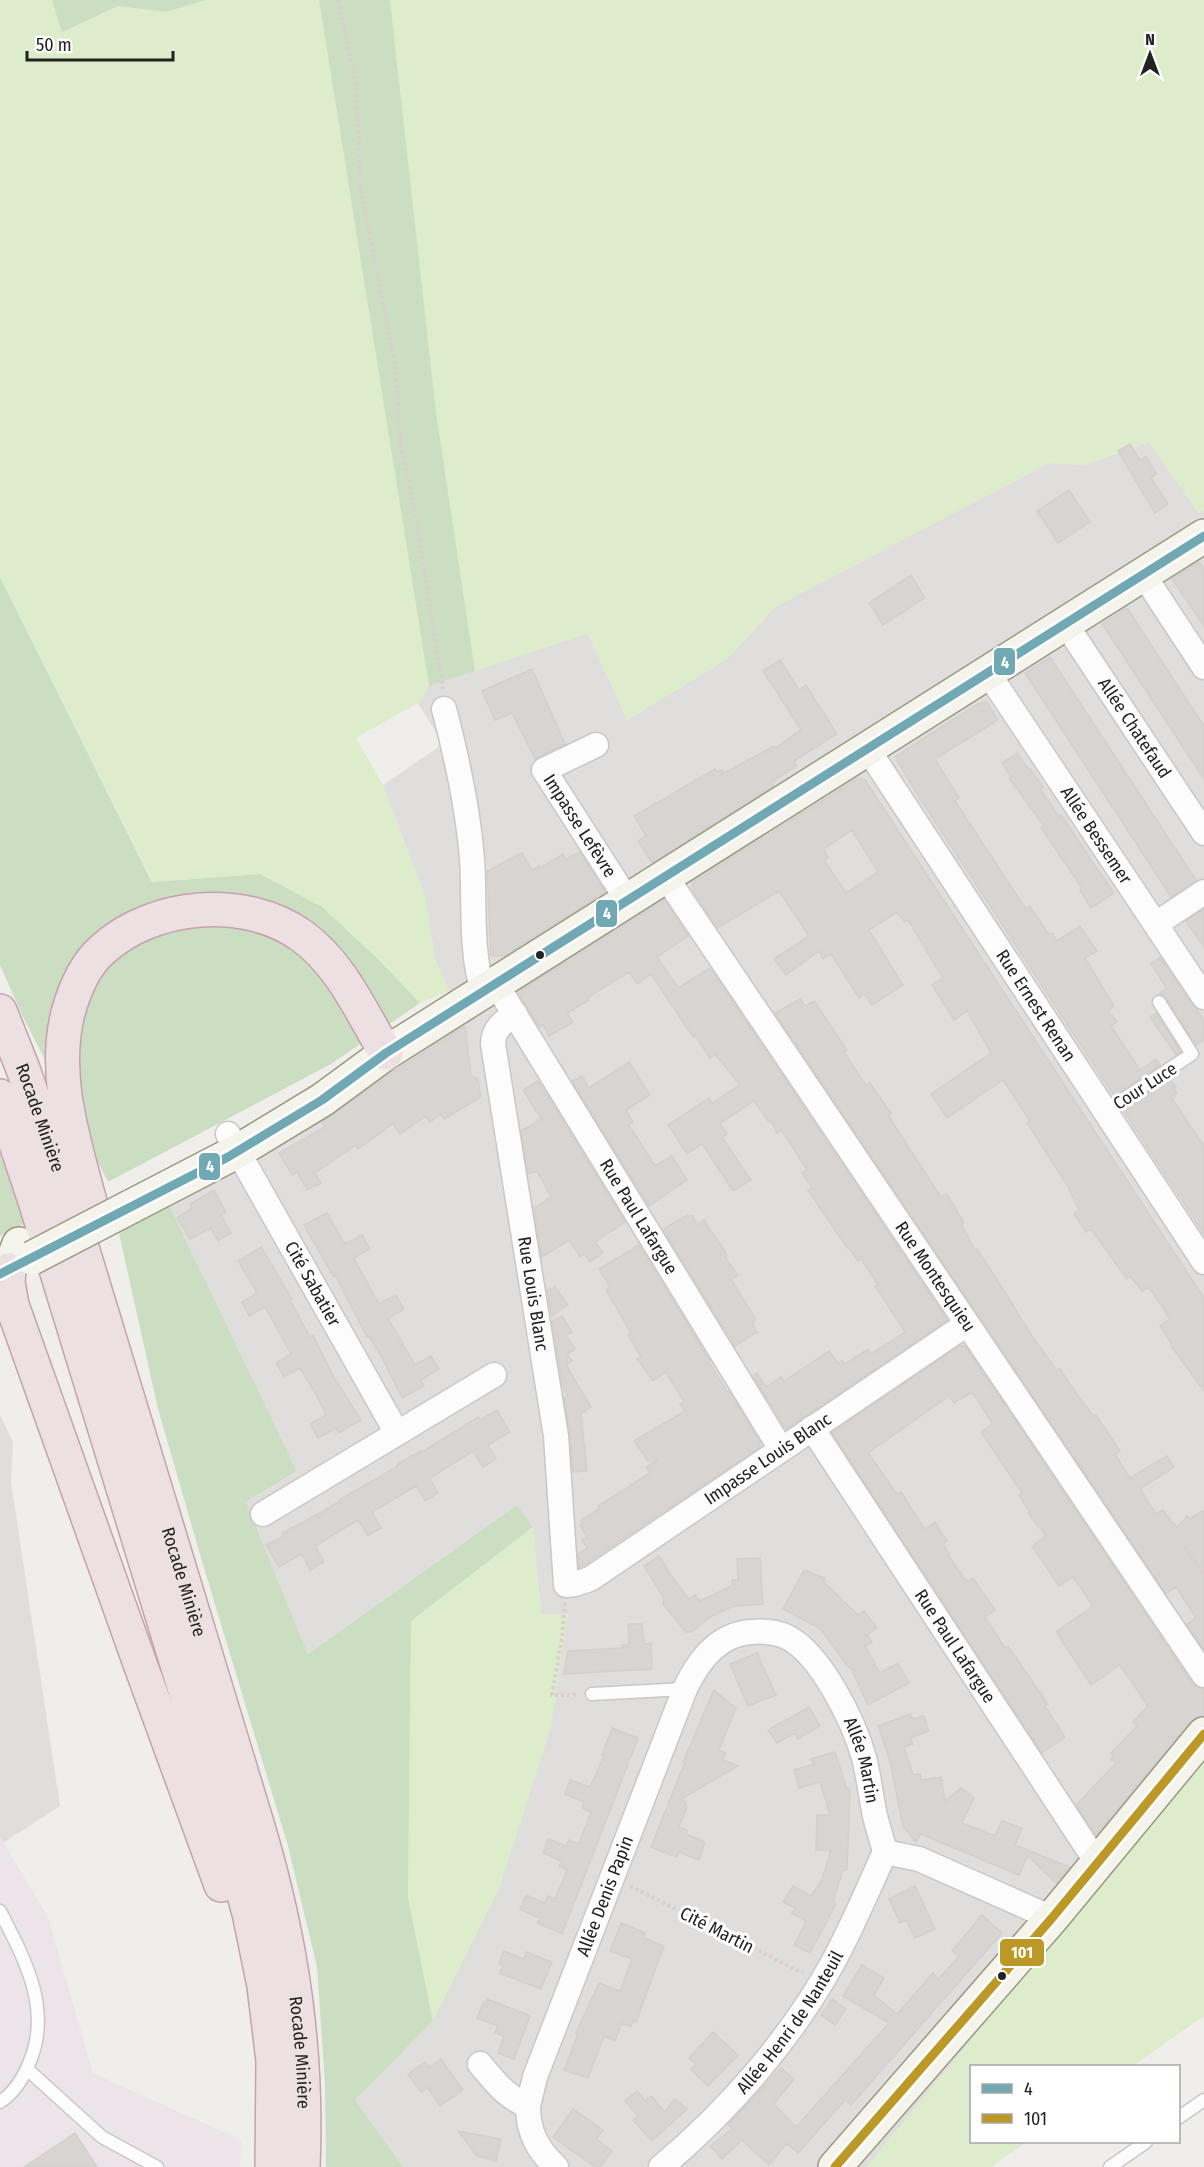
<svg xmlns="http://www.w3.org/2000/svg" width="1204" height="2167" viewBox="0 0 1204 2167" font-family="'Fira Sans Condensed',sans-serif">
  <rect width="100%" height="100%" fill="#f0eeeb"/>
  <!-- residential -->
  <path fill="#dfdedc" d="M1149,442L1199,513L1204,510V1756L867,2167H403L355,2100L433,2021L568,1614H541L533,1527L517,1505L308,1654L246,1502L297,1471L169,1205L463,1024L435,959L425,897L383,785L443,744L418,703L429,686L588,633L627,720L727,659L775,607L1049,463L1084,465Z
    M0,1415L13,1442L11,1482L60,1806L3,1843L0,1837Z"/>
  <!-- industrial -->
  <path fill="#ede4e9" d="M0,1837L48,1917L93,2073L241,2140L240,2167H0Z"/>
  <!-- grass -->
  <path fill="#ddeccb" d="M0,0H52L62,31L118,6L166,12L206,0H319L429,686L418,703L356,738L383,785L425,896L435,959L449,991L420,1003L381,962L260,874L153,882L0,577Z
    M390,0H1204V510L1199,514L1149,442L1084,465L1049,463L775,607L727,659L627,720L588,633L475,671L436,412Z
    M533,1527L541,1614H568L551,1728L499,1889L433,2021L408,1898L411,1621Z
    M1204,1756V2016L1133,2066H972V2142H1026L991,2167H867Z"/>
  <!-- forest -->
  <path fill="#cbdec1" d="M52,0H206L166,12L118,6L62,32Z
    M319,0H390L436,412L475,671L429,686Z
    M0,577L152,882L260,874L322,907L381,962L420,1003L331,1064L108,1182L23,1017L0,965Z
    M0,1153L26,1223L0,1236Z
    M169,1205L297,1471L246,1502L308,1654L517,1505L533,1527L411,1621L408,1898L433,2021L355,2100L403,2167H326L325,2083L317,1967L288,1846L204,1568L158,1409L119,1233Z"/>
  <!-- building -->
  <path fill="#d7d4d2" stroke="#d3d0cc" stroke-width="1.5" fill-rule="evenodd" d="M1130,444L1140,460L1146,456L1156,474L1151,478L1168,504L1155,513L1118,451Z
    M1069,490L1090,522L1058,543L1037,511Z
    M1199,562L1204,570V626L1172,579Z
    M911,575L925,598L883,625L869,603Z
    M1127,608L1204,726V779L1102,624Z
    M1050,657L1196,880L1171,897L1025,673Z
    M780,660L799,690L806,685L837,734L794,761L797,766L771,782L774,786L652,863L638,841L646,836L634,816L715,769L717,772L722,770L724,773L774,746L775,748L801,730L763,671Z
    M532,669L565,744L535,759L512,713L495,720L482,691Z
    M986,701L998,720L935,759L959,798L955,801L1026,909L1030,906L1049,935L1052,933L1057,941L1080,926L1097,951L1085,958L1114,1006L1108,1010L1117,1022L1111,1026L1140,1070L1156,1059L1160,1065L1114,1096L917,794L895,757L932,733L979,703V705Z
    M1017,753L1028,769L1030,768L1043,787L1040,788L1059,817L1061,815L1114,893L1091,908L1080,890L1082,888L1041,828L1044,826L1009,778L1011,777L1002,763Z
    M858,778L865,780L1204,1298V1391L1171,1346L1172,1345L1160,1326L1170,1319L1149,1287L1142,1291L1130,1276L1127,1279L1091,1229L1086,1232L1074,1214L1079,1210L1067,1185L1027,1123L1030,1121L1003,1080L947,1118L931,1094L991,1053L967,1011L954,1020L932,985L943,978L908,920L905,922L897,912L869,930L903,985L872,1005L865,994L859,998L831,954L823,959L819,951L786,975L774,959L809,936L779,891L718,928L693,891L692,883ZM852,830L878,872L846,893L824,860L828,858L824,849Z
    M580,852L605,892L504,956H491L487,871L522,853L532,870L539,866L540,868L563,854L566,859Z
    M665,900L688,936L657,957L678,988L710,968L947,1320L786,1429L753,1376L757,1373L766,1387L781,1377L784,1381L829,1351L838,1363L842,1360L845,1364L868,1349L871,1354L905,1332L875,1286L878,1285L861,1259L858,1261L848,1247L847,1248L808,1190L812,1188L802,1173L807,1170L795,1151L781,1130L777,1133L771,1121L769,1122L754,1101L720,1123L727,1134L722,1137L751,1180L733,1191L702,1144L687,1154L668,1125L709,1098L712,1103L740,1085L715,1054L710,1058L695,1035L693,1037L651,974L637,984L629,972L588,997L589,1000L567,1013L573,1022L549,1036L543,1025L539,1027L518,992Z
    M1204,909V947L1186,921Z
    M1160,957L1204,1020V1039L1196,1045L1166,998L1160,993L1167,989L1151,964Z
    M800,999L805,1006L814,1001L847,1050L844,1052L866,1086L870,1083L891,1113L889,1115L893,1123L941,1197L947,1194L964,1223L962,1225L975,1250L977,1249L994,1275L1032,1336L1057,1371L1060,1369L1084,1405L1085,1404L1094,1417L1096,1415L1120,1451L1115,1454L1130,1478L1167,1456L1174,1467L1140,1489L1156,1514L1163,1510L1177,1528L1187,1516L1190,1519L1204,1510V1650L1187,1624L1196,1618L1176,1587L1166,1594L775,1013Z
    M1156,1013L1181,1052L1176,1055L1150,1017Z
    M465,1026L471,1076L478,1079L481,1097L444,1119L441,1114L430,1122L426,1116L400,1134L393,1124L358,1149L356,1145L315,1173L321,1183L307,1190L297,1172L292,1175L279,1153L325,1127L322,1122L387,1076Z
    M629,1062L650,1095L626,1110L633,1122L629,1125L655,1166L672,1156L687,1180L649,1206L572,1081L582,1076L589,1088Z
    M1170,1079L1176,1087L1174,1088L1177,1094L1171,1097L1204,1146V1234L1123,1110Z
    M538,1081L625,1222L595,1242L603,1253L590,1262L585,1254L580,1257L569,1240L542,1257L534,1208L551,1197L537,1171L528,1174L521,1131L541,1119L523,1090Z
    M214,1190L226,1212L221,1215L231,1233L218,1241L211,1228L190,1239L177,1218L192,1208L190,1204Z
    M327,1213L345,1244L362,1235L370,1249L354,1258L379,1304L396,1295L404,1309L388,1318L415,1365L431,1356L439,1369L421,1380L424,1386L402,1398L380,1354L369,1336L367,1337L335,1275L333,1276L304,1225Z
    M687,1215L689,1217L692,1215L697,1225L704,1220L724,1250L727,1256L725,1257L738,1275L731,1279L756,1320L752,1322L757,1332L735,1346L663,1229Z
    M639,1245L710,1361L709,1362L727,1392L729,1391L760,1442V1447L579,1568L578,1554L587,1548L582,1540L587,1537L580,1525L583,1524L581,1520L599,1509L598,1506L650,1473L646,1467L658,1460L648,1461L634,1441L685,1411L680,1404L684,1402L666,1372L653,1381L637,1359L641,1357L628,1335L631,1333L606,1290L610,1287L599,1269Z
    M261,1247L292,1299L290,1300L310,1337L313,1335L335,1379L361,1420L339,1433L336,1428L318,1438L310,1424L326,1415L314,1391L300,1368L284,1377L276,1363L291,1354L265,1307L249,1316L242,1302L257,1293L238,1261Z
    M555,1287L568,1305L552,1316L547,1291Z
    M562,1316L572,1332L566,1336L575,1349L567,1354L572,1361L566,1365L591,1407L581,1414L587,1471L573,1472L570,1434L564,1398L568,1396L563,1388L554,1333L560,1340L554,1331L552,1321Z
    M961,1345L965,1346L1192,1683L1197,1687L1204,1689V1714L1190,1722L1096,1835L1076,1805L1116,1763L1111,1759L1114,1755L1111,1753L1137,1726L1133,1722L1148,1706L1120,1665L1091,1685L1056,1632L1093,1606L1073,1577L1059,1586L1032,1546L1046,1536L1028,1513L1030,1512L1019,1495L1022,1493L981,1432L993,1424L972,1392L954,1403L949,1396L868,1453L897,1494L901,1492L925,1529L935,1522L947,1541L943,1544L949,1554L948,1555L967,1582L973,1578L995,1610L985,1617L1005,1648L1008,1646L1048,1704L1045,1706L1065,1737L1042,1753L832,1433Z
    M497,1410L510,1432L488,1445L496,1459L483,1467L473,1451L430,1478L438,1493L425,1501L416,1486L372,1512L381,1528L374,1532L368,1536L358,1520L315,1546L324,1562L310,1570L302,1554L279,1567L266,1545L284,1536L282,1533L324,1511L340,1501L339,1500L398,1466L397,1464L421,1451L422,1452L478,1417L480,1420Z
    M659,1556L675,1581L689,1599L695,1595L700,1601L732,1586V1580H738L737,1559L760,1558L763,1604L733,1606L710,1617L692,1632H686L663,1604L664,1598L644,1566Z
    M804,1570L825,1578L823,1581L858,1615L864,1611L877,1628L867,1635L872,1642L865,1646L880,1673L898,1663L909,1683L868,1705L850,1666L848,1667L821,1629L783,1609Z
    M628,1624H642L644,1644L651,1643L652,1669L564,1674L568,1651L622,1648V1645H629Z
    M757,1653L776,1695L748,1706L730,1664Z
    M714,1690L736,1708L719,1750L726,1753L723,1760L738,1766L683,1798L687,1808L679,1826L687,1830L686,1834L705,1842L699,1860L679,1852L677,1857L651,1847L685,1762H683Z
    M809,1707L820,1726L798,1739L795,1733L777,1743L768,1730Z
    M910,1714L913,1719L924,1716L929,1731L910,1738L913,1744L904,1747L913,1775L920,1774L921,1780L941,1777L945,1801L961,1788L974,1798L962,1823L995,1836L1002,1821L1022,1828L1015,1845L1070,1867L1056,1883L1028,1856L1019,1875L921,1834L916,1842L903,1827L890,1761L878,1726Z
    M612,1728L638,1738L562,1934L537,1923L540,1918L520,1909L526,1895L545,1903L548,1896L555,1899L567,1870L559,1866L562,1861L543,1853L548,1839L566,1846L569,1840L579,1844L591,1812L582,1808L584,1802L565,1794L570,1780L590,1787L604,1756L602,1755Z
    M835,1752L847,1789H850L847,1870H843L833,1902L836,1904L810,1953L794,1945L806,1921L792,1913L795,1908L783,1902L793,1886L811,1896L822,1879L831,1850H816L817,1815H830L820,1782L799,1788L794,1770L814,1764L811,1759Z
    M915,1886L935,1929L915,1938L906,1920L900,1923L889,1899Z
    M982,1915L1002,1933L851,2105L845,2100L798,2153L787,2143L769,2165L742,2140L722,2159L710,2146L732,2129L728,2125L781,2068L794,2079L774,2104L796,2127L889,2023L843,1996L862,1965L884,1978L874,1995L897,2014L933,1973L938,1979L959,1957L952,1951Z
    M621,1923L645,1933L644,1938L664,1946L636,2022L633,2021L631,2027L622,2023L615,2041L604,2036L588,2078L564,2070L578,2034L576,2033L599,1983L620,1991L632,1959L610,1951Z
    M504,1951L524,1959L526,1952L552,1962L541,1989L499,1973L503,1966L499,1964Z
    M488,1999L530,2016L514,2059L498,2053L504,2036L495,2033L498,2026L477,2018L483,2003L485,2004Z
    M832,1999L846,2009L835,2025L821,2015Z
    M713,2032L738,2055L708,2086L691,2070L696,2064L689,2058Z
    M441,2059L463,2090L440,2106L427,2087L421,2092L408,2074L425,2062L430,2067Z
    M637,2091L645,2101L651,2096L665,2112L675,2099L687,2109L652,2141L633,2120L638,2116L625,2101Z
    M573,2109L603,2130L596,2139L612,2151L600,2167H595L553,2137Z
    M458,2131L501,2139L496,2161L477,2156Z
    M75,2133L97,2167H24Z"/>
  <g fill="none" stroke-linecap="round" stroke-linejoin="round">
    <defs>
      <path id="lane" d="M1106,1111L1192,1054L1159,1002
        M592,1694L685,1689
        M0,1911C24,1958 52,2008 30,2061C24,2077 14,2093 0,2102
        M27,2069L102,2137L157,2167
        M1178,2118L1204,2100
        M1110,2167L1146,2142"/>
      <g id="street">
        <path d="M1143,574L1204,667"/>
        <path id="s1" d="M1065,623L1204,833"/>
        <path id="s2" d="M988,673L1204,997"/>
        <path d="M444,709C457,758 468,808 472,859C475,904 470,949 483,992"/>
        <path id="s3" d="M596,745L544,770L628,901"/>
        <path id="s4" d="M867,748L1204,1262"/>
        <path id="s5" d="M666,877L1204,1675"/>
        <path d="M1156,924L1204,892"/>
        <path id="s6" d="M496,984L781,1449"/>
        <path id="s7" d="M515,1014C503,1022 493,1029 493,1044L556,1436L566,1585L575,1584L590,1579L967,1324"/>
        <path id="s8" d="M228,1134L397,1433"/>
        <path id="s9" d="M812,1428L1098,1864"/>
        <path d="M263,1514L494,1375"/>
        <path d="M480,2064C495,2082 506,2097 528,2106C528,2132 537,2149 556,2167"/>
        <path id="s10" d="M528,2106L535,2077L685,1689C698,1661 718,1634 751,1632C762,1631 776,1632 787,1637C821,1654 854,1722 864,1758C869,1777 871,1797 875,1816C878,1828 882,1840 885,1852L919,1859L1052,1918"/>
        <path id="s11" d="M661,2167C728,2111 790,2040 832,1964C852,1928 868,1889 885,1852"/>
      </g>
      <path id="secondary" d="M130,1207L238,1151L322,1100L386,1053L1204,536
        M9,1270L19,1244
        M835,2167L1052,1918L1204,1734"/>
      <g id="highway">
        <path id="s12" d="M0,1011L23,1069L60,1175L259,1830C292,1942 308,2050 303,2167"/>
        <path d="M0,1096L35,1201L199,1736L249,1913L264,1986L273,2061L272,2167"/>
        <path d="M93,1214C77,1149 51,1080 68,1013C74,991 85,965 102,950C153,903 245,895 302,936C341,964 362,1013 386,1053"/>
        <path d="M9,1270L8,1282L12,1305L139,1661L221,1885"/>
      </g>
    </defs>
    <!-- lane casing -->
    <use href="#lane" stroke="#c9c8c7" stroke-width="15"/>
    <!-- street casing -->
    <use href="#street" stroke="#c9c8c7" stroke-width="27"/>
    <!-- secondary casing -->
    <use href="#secondary" stroke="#999a82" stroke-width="36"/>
    <!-- highway casing -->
    <use href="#highway" stroke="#c5a2ac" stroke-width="36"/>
    <!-- path -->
    <path stroke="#dccecd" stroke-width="4" stroke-dasharray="3 3" stroke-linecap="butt" d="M338,0L354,73L359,136L360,185L396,370L401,449L414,506L443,689
      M1185,1546L1204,1575
      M565,1603L562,1638L552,1695H578
      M630,1886L803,1973"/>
    <!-- lane -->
    <use href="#lane" stroke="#fdfcfc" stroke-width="12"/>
    <!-- street -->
    <use href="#street" stroke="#fdfcfc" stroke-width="24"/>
    <!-- secondary -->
    <use href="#secondary" stroke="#f4f4ed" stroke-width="33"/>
    <!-- highway -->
    <use href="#highway" stroke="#ece0e2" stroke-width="33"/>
    <defs>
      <path id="secondary-bridge" d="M32,1258L130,1207"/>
    </defs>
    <!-- secondary-bridge casing -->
    <use href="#secondary-bridge" stroke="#999a82" stroke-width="36" stroke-linecap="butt"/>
    <!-- secondary-bridge -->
    <use href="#secondary-bridge" stroke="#f4f4ed" stroke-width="33"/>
    <defs>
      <path id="bus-1" d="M0,1274L228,1157L322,1100L386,1053L1204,536"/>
      <path id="bus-2" d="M835,2167L1052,1918L1204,1734"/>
    </defs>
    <!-- bus-1 casing -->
    <use href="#bus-1" stroke="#fff" stroke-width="14"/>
    <!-- bus-2 casing -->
    <use href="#bus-2" stroke="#fff" stroke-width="14"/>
    <!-- bus-1 -->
    <use href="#bus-1" stroke="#70a8b4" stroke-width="9"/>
    <!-- bus-2 -->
    <use href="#bus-2" stroke="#bc9826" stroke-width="9"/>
  </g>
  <!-- markers -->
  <g fill="#222" stroke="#fff" stroke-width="2">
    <circle cx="540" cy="955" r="5"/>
    <circle cx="1002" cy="1976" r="5"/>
  </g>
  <g text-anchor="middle" stroke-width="6" stroke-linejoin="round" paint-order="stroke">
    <!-- street labels -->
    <g font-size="18" fill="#222" stroke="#fff">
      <text dy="6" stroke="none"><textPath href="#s1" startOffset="126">Allée Chatefaud</textPath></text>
      <text dy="6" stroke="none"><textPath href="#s3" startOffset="124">Impasse Lefèvre</textPath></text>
      <text dy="6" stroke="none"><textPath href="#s2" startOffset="195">Allée Bessemer</textPath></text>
      <text dy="6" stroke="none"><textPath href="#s4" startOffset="308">Rue Ernest Renan</textPath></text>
      <text transform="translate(1145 1086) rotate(-33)" y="6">Cour Luce</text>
      <text dy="6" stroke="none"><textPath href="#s12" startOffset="114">Rocade Minière</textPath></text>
      <text dy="6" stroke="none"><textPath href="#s6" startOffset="273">Rue Paul Lafargue</textPath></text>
      <text dy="6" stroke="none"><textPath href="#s5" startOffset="482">Rue Montesquieu</textPath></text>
      <text dy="6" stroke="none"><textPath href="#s8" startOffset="172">Cité Sabatier</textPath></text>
      <text dy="6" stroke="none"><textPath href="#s7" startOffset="292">Rue Louis Blanc</textPath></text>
      <text dy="6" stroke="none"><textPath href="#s7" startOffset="825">Impasse Louis Blanc</textPath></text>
      <text dy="6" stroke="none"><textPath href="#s12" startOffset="600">Rocade Minière</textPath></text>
      <text dy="6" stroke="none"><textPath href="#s9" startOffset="261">Rue Paul Lafargue</textPath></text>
      <text dy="6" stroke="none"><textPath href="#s10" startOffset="722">Allée Martin</textPath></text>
      <text dy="6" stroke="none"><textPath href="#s10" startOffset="224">Allée Denis Papin</textPath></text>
      <text transform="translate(717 1930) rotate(27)" y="6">Cité Martin</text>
      <text dy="6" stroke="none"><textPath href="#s11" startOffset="195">Allée Henri de Nanteuil</textPath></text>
      <text dy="6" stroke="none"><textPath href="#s12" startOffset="1086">Rocade Minière</textPath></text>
    </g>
  </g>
  <g stroke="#fff" stroke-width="2">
    <rect x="993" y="647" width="23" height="29" rx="6" fill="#70a8b4"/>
    <rect x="595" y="899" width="23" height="29" rx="6" fill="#70a8b4"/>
    <rect x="198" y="1152" width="23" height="29" rx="6" fill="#70a8b4"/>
    <rect x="999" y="1938" width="46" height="29" rx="6" fill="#bc9826"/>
  </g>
  <g font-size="16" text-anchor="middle" font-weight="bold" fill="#fff">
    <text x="1005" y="668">4</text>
    <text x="607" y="919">4</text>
    <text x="210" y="1172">4</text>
    <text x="1022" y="1958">101</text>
  </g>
  <!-- legend -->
  <rect x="970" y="2065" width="210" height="78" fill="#ffffff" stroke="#a7a7a7" stroke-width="1.5"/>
  <rect x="982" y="2084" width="30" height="9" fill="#70a8b4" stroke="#a7a7a7" stroke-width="1.5"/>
  <text x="1024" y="2095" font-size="18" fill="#222222">4</text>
  <rect x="982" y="2114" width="30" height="9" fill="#bc9826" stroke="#a7a7a7" stroke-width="1.5"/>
  <text x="1024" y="2125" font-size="18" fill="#222222">101</text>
  <!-- north arrow -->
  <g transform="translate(1150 54)" stroke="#ffffff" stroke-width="4.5" paint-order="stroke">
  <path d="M0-4.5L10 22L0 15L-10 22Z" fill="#222222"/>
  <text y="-9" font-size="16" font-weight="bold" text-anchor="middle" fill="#222222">N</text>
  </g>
  <!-- scale -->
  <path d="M27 51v9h146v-9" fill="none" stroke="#222222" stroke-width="3"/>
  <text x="36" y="51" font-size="18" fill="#222222" stroke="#ffffff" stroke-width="4.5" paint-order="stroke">50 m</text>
</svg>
